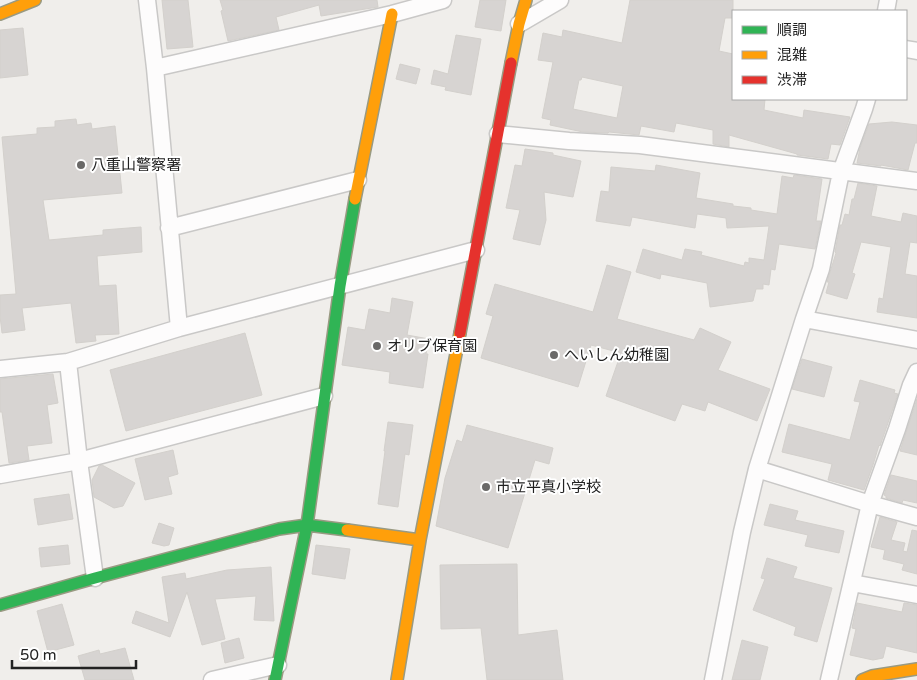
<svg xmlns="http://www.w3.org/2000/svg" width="917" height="680" viewBox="0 0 917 680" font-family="'Varela Round','Noto Sans JP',sans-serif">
  <rect width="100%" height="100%" fill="#f0eeeb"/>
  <!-- building -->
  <path fill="#d7d4d2" stroke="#d3d0cc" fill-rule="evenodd" d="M162,0H188L193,47L167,49Z
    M220,0H377L378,7L321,16L319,5L276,17L279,30L228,41L221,11L223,10Z
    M480,0H506L501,31L475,27Z
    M630,0H733V18H725L719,51L733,54V99H765L764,110L803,118L804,110L850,117L840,145L831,144L828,159L797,155V154L729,135V147L713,144V130L676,123L674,132L641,126L639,135L609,132L608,133L583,132L550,125L551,120L542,118L553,62L538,60L543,33L562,37L563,30L622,43ZM582,77L623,86L617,118L573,109L579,80H581Z
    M23,28L28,75L0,78V30Z
    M456,35L481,39L471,95L445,90L446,87L431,84L434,70L448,74Z
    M400,64L420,69L416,84L396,79Z
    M76,119L77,125L91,123L92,129L115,126L122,193L43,200L49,240L103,235V230L141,227L142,252L97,256L99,286L116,285L119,334L95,335L96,341L76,343L71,303L22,308L25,330L2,333L0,316V295L16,294L2,137L37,134V128L55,127V121Z
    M892,122L917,125V143H915L908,170L881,165V166L857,163L860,148L869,124Z
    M525,149L553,153V155L581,161L573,197L544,192L546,220L540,245L513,239L520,210L506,208L515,165L522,166Z
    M656,165L700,173L696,198L733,204V206L751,208V210L777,214L782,176L793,178L794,175L822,179L816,221H821L815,249L779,244L775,270L771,269L769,285L763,284V289H756L753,301L710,307L707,283L661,274L660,279L636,272L643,249L682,260L685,249L702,252L701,255L744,266L745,262L749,263V258L764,260L769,226L727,228L726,218L697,214L695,228L632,217L630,226L596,221L601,191L609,192L611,167L655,171Z
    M858,183L877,186L871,216L901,222L903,213L917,216V243L910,242L905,274L917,276V318L877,312L879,298L883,299L891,247L861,242L852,273L855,274L847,299L826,293L829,282H827L836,253L835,252L840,225H842L845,214L849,215L852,199H854Z
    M607,265L631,272L617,319L694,340L700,328L731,342L718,370L770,389L757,421L708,402L705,411L682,404L675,421L606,396L621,353L591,345L578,387L481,358L493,316L486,314L495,284L593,312Z
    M392,298L413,302L407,335L429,339L426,354H428L423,388L389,383L390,372L342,365L348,327L365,330L369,309L390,313Z
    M245,333L262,395L126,431L110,370Z
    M802,359L832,367L824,397L792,389Z
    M53,374L58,403L47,405L52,443L27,446L29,460L9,463L2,412H0V379Z
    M860,380L895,390L894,393L898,394L880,446L879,445L873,465L864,490L828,480L832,464L782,452L789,424L850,440L860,402L854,401Z
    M917,399V455L900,451Z
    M388,422L413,425L409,455L405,454L398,507L378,504L385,451H384Z
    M467,425L553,448L549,464L535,460L508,548L436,526L445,478L457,440L462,442Z
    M173,450L178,474L168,477L172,494L145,500L135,459Z
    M102,465L135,483L123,506L114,508L94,497L92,480L99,466Z
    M891,475L917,481V503L903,500L902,503L886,498V496L884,495Z
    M69,494L73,519L38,525L34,499Z
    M770,504L798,511L795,520L844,531L839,553L805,546L808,535L764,525Z
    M880,517L897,522L891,540L905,543L903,551L907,552L912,530L917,531V574L902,570L904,564L883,559L885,550L871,547Z
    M159,523L174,528L169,545L164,546L152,543Z
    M68,545L70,564L41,567L39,548Z
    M316,545L350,549L345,579L312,574Z
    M767,558L797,567L793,578L832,588L817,642L794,635L796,627L753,610L765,579L761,578Z
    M517,564L518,635L557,630L563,680H487L481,628L441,629L440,565Z
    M271,567L274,621L254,620L256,596L215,599L225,639L202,645L187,592L170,637L132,623L136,611L169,623L162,577L185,573L186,579L227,570Z
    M857,603L902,612L904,603L917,605V653L886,646L883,658L873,660L850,655L856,629L852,628Z
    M62,604L74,645L48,652L37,611Z
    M239,638L244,658L225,663L221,643Z
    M742,640L768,647L760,680H732Z
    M125,648L134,680H85L78,656L99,650L100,654Z"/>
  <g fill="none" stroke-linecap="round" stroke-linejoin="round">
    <defs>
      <path id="street" d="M147,0L155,68L179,328
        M886,11L888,0
        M519,24L560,0
        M906,49L917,51
        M155,68L392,14L443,0
        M498,134L569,141L640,145L917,181
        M169,228L358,180
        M804,319L917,340
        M68,362L79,461L95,578
        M0,369L68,362L179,328L476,250
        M757,469L870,504L917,517
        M0,475L79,461L324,396
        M852,583L917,595
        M212,680L278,665
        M713,680L742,532L757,469L804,319L821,269L841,172L864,109L867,99
        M829,680L870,504L897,429L911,385L917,372"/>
      <path id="fast" d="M0,605L95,578L279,529L307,525L347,530
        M275,680L307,525L340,286L355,199"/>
      <path id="slow" d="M0,14L35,0
        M511,63L519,24L526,0
        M355,199L392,14
        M347,530L420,540
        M397,680L420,540L460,333
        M862,680L872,676L917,669"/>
      <path id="jam" d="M460,333L511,63"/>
    </defs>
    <!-- street casing -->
    <use href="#street" stroke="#c9c8c7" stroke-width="19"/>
    <!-- fast casing -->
    <use href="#fast" stroke="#999a82" stroke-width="14"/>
    <!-- slow casing -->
    <use href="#slow" stroke="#999a82" stroke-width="14"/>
    <!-- jam casing -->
    <use href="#jam" stroke="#999a82" stroke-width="14"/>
    <!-- street -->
    <use href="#street" stroke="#fdfcfc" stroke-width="16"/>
    <!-- fast -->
    <use href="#fast" stroke="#30b455" stroke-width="11"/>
    <!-- slow -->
    <use href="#slow" stroke="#ff9f0a" stroke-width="11"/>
    <!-- jam -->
    <use href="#jam" stroke="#e5322d" stroke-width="11"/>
  </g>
  <!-- markers -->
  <g fill="#6a6968" stroke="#fff" stroke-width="2">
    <circle cx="81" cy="165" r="5"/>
    <circle cx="377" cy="346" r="5"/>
    <circle cx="554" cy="355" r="5"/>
    <circle cx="486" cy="487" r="5"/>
  </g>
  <g text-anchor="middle" stroke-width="4" stroke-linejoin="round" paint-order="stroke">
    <!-- poi labels -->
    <g font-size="15" fill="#222" stroke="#fff" text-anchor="start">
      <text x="91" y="170">八重山警察署</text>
      <text x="387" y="351">オリブ保育園</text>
      <text x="564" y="360">へいしん幼稚園</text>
      <text x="496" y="492">市立平真小学校</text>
    </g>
  </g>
  <!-- legend -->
  <rect x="732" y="10" width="175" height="90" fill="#ffffff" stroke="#a7a7a7"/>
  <rect x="742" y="26" width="25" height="8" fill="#30b455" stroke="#a7a7a7"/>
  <text x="777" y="35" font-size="15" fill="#222222">順調</text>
  <rect x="742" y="51" width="25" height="8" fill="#ff9f0a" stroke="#a7a7a7"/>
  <text x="777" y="60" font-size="15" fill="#222222">混雑</text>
  <rect x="742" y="76" width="25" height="8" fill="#e5322d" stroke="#a7a7a7"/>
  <text x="777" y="85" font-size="15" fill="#222222">渋滞</text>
  <!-- scale -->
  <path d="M12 660v8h124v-8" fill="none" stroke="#222222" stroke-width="2.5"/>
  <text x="20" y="660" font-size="15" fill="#222222" stroke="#ffffff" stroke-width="4" paint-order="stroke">50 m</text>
</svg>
